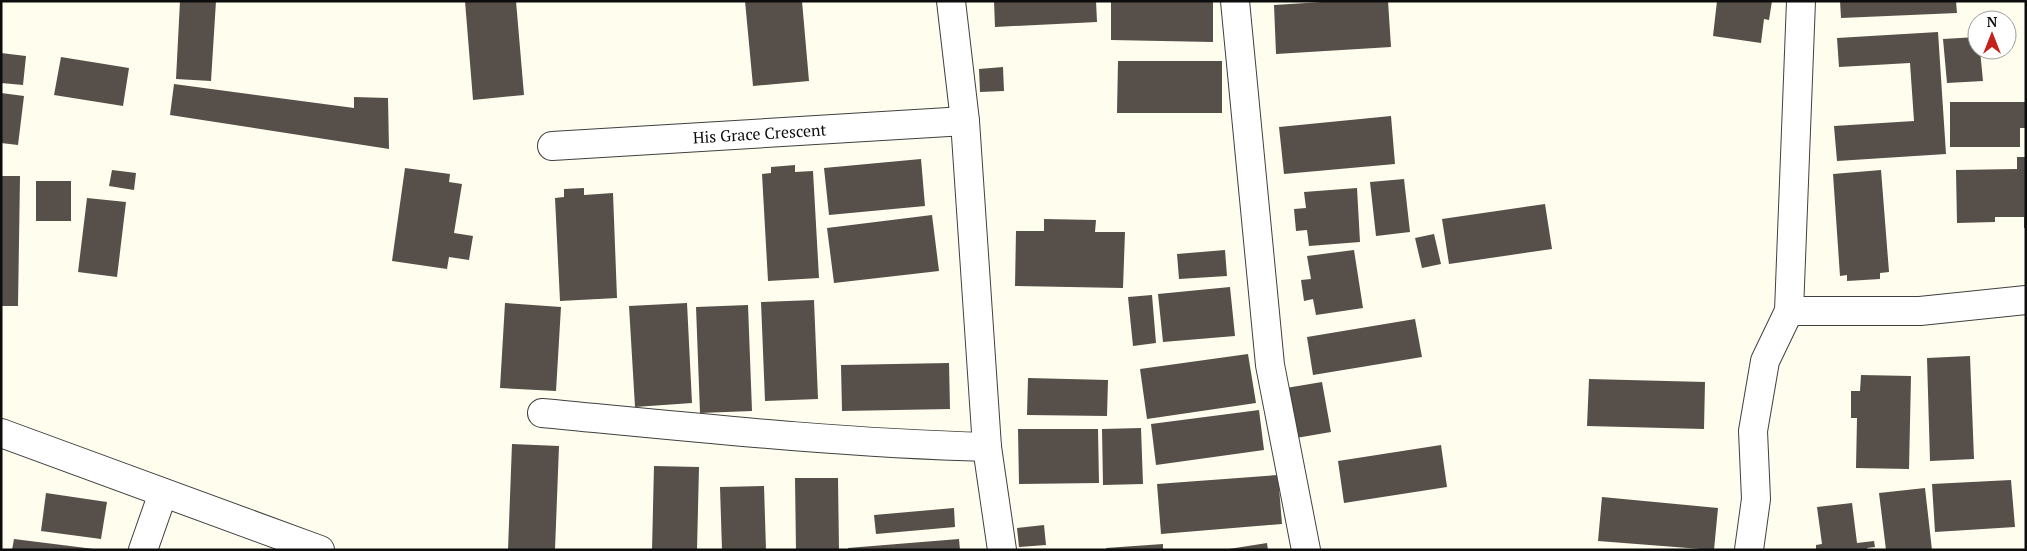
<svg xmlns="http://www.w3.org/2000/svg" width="2027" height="551" viewBox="0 0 2027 551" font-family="'PT Serif',serif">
  <rect width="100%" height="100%" fill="#fffded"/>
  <!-- building -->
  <path fill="#574f49" d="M180,1H216L211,81L176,79Z
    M465,1H516L524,95L473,100Z
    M745,1H802L809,81L753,86Z
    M994,1H1096L1097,22L995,27Z
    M1111,1H1213V42L1111,40Z
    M1338,1H1388L1391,47L1276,54L1274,5Z
    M1717,1H1772L1769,20L1764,19L1761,43L1713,36Z
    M1840,1H1956L1957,13L1841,18Z
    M1938,32L1946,154L1837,161L1834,126L1914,121L1910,63L1839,67L1837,38Z
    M1977,37V50H1980L1983,81L1947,83L1943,39Z
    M1,53L26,56L23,85L1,83Z
    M61,57L129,68L123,106L54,95Z
    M1118,61H1222V113H1117Z
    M1003,67L1004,91L980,92L979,69Z
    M174,84L354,108V97L388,98L389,149L170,115Z
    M1,93L24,96L18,145L1,143Z
    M1950,102H2026V128H2020V147H1950Z
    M1391,116L1395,164L1284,174L1279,127Z
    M2017,157H2026V228H2024V217H1995V222L1957,223L1956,170L2017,169Z
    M921,159L925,206L829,215L824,168Z
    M795,165V172L813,171L819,278L768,281L762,174L771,173V167Z
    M405,168L450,174L449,182L462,184L454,233L473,236L469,260L449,257L447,269L392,261Z
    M112,170L136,173L134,190L109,186Z
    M1881,170L1889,272L1880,273V279L1847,281V275L1840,276L1833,174Z
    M1,176H20L18,306H1Z
    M1404,179L1410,232L1376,236L1370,182Z
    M36,181H71V221H36Z
    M584,188V195L613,193L617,298L560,301L555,198L564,197V189Z
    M1357,188L1360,242L1309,246L1307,230L1296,231L1294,209L1306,208L1304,192Z
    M87,198L126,202L117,277L78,272Z
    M1545,204L1552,249L1449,264L1442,219Z
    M932,215L939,271L834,283L827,228Z
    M1044,219L1096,220L1095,232H1125L1123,288L1015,286L1016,231H1044Z
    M1434,234L1441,264L1422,268L1415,238Z
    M1225,250L1227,276L1179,279L1177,254Z
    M1354,250L1363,308L1316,315L1313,299L1304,301L1301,280L1311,279L1307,256Z
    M1230,287L1235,336L1163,342L1158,294Z
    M1152,295L1156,343L1133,346L1128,297Z
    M814,300L818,399L765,401L761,302Z
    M505,303L561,307L556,391L500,388Z
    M687,303L692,403L635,407L629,306Z
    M748,305L752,411L700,413L696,307Z
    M1415,319L1422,357L1313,375L1307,337Z
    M1248,354L1256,403L1147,419L1140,369Z
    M1970,356L1974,459L1930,461L1927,358Z
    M949,363L950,409L842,411L841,365Z
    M1861,375L1911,376L1909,469L1856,468L1857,418H1851V391H1860Z
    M1028,378L1108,380L1107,416L1027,415Z
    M1589,379L1705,382L1704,429L1587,426Z
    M1322,382L1331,432L1296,438L1286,388Z
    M1259,410L1264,450L1156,465L1151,424Z
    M1141,428L1143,484L1103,485L1102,429Z
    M1018,429H1098L1099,483L1019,484Z
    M512,444L559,446L555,550H508Z
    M1441,445L1447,487L1344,503L1338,461Z
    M654,466L699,467L697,550H652Z
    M1278,475L1282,524L1161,534L1157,484Z
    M795,478H838L839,550H796Z
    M2011,480L2015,527L1935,532L1932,484Z
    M764,486L766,550H722L720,487Z
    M1925,488L1932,550H1886L1879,493Z
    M46,493L107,502L101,539L41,531Z
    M1602,497L1718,508L1714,550L1598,541Z
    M1852,503L1857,543L1874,541L1875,547L1867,548L1868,550H1816V545L1822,544L1817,507Z
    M954,508L955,527L876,534L874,515Z
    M1044,525L1046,545L1019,547L1017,528Z
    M14,539L94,549V550H12Z
    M959,539L960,550H848V548Z
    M1267,543L1268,550H1229V549Z
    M1163,544V550H1107L1106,548Z"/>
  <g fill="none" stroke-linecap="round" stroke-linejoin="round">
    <defs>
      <g id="minor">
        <path d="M951,1L965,121L987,447L1002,550"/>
        <path d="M1235,1L1270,365L1306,550"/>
        <path id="s1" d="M552,146L965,121"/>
        <path d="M1789,311H1920L2026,300"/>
        <path d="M542,413C690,427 838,443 987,447"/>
        <path d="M1,433L320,550"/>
        <path d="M143,550L163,493"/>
        <path d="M1749,550L1756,499L1753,431L1765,361L1789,311L1801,1"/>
      </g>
    </defs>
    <!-- minor casing -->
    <use href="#minor" stroke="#404040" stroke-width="30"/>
    <!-- minor -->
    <use href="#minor" stroke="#fff" stroke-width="28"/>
  </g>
  <g text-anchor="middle" stroke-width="5" stroke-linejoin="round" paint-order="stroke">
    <!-- street labels -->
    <g font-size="16" fill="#0d0d0d" stroke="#fff">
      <text dy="6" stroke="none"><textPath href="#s1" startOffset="208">His Grace Crescent</textPath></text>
    </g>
  </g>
  <!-- border -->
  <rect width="2027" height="551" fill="none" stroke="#0d0d0d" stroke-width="5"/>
  <!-- north arrow -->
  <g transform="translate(1992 35)"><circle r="24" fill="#ffffff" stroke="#9e9e9e"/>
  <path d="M0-4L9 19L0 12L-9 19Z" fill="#c5211d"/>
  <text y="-8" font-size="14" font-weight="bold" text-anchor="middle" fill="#0d0d0d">N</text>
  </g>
</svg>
